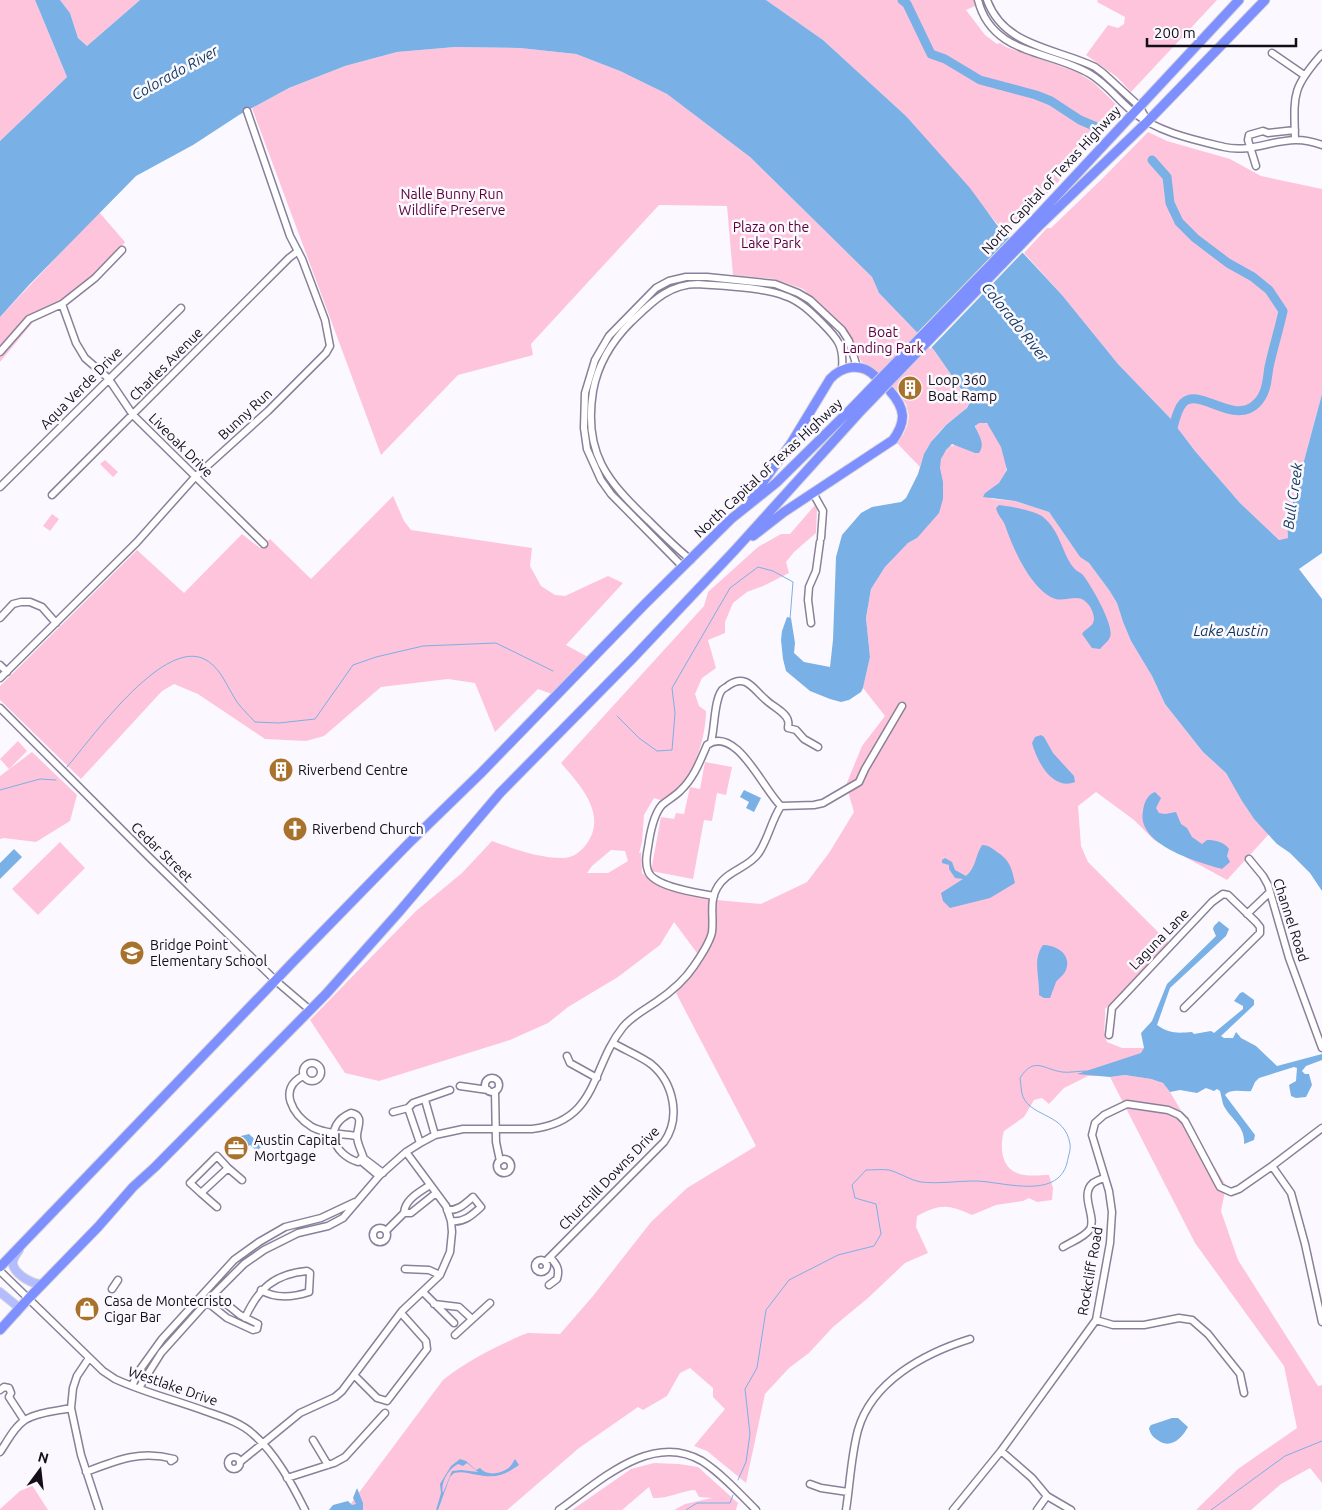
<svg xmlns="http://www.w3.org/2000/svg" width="1322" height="1510" viewBox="0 0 1322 1510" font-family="Ubuntu,sans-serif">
  <rect width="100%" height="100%" fill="#fbf9ff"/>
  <!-- green -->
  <path fill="#fec4dc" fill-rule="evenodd" d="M0,0H35L67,77L0,141Z
    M60,0H140L87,46L78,38L70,13Z
    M766,0H974L975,6L966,10L985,35L997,44L1000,43L1006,47L1077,72L1094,83L1120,108C1110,119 1104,132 1094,143L1090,139L1055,175L1060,180L1027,215L1005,233L906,116L823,40Z
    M1098,0H1217L1131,92L1117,77L1086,55L1108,25L1118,28L1124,24L1125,17L1097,2Z
    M455,47L520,48L576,54L620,71L667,94L750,157L872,277L879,293L934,350L967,398L970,402C966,412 955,417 947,424C935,435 924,451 920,467L896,442L903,435L907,426L909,416L906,404L895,388L861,361L842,326L803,289L774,279L733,275L727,206L659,205L531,344L533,355L458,375L381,455L252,108L289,88L345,66L397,52Z
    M1148,132L1167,141L1230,159L1261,176L1322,189V394L1287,524L1288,538L1279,540L1240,503L1195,451L1170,418L1118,364L1062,295L1024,253L1047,228H1051L1103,178Z
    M99,212L125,242L98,278L68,304L33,322L0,362V317Z
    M976,423C980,422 984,422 988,424C996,430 1009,461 1006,471C1004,482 993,488 985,493L992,499L1015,501L1049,512L1080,557L1089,563L1109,590L1117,603L1123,622L1131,641L1152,676L1165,704L1203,752L1226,773L1246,807L1254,819L1269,834L1227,880L1154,840L1134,820L1096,792L1078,806L1081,846L1088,862L1169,943L1105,1009C1106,1021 1102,1031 1107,1042L1122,1048H1146V1058L1107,1076H1088L1064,1088L1049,1104L1042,1098L1034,1100L1024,1117L1004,1131C1000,1145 1000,1166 1017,1173C1026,1177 1040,1175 1049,1175L1053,1188L1052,1200L1037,1202L1029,1198L1023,1201L996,1205L972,1215C947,1204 941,1204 917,1216L916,1227L928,1253L905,1263L868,1298L833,1327L809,1353L789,1368L765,1394L746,1483L707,1451L694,1446L725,1409L713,1397V1388L690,1368L680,1373L667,1396L643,1410L638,1407L579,1448L507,1510H346L443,1380C467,1361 494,1348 522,1335L528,1333L560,1334L593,1296L651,1222L687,1188L756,1146L676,993L703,961L674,922L660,945L618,977L568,1007L548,1023L510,1040L379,1081L345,1073L310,1020L416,911L462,873L492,841C514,849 539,858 563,858C572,858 579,853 585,846C609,816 581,786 561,763L704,606L708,592L758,547L781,534H790L815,505L817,510L816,533L794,552L786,562L789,573L763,586L747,592L733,603L725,622V633L708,640L716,668L702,678L695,694L699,706L706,711C706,732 698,761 686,779C680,787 671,794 663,801L654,798L644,815L642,842L639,853L641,852L642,873L654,883L676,892L716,900L761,904L807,882L829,853L854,812L846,785L862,746L885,716L863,688L870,657L866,618L871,589L885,567L908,543L917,538L943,453L950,446L956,445L976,429ZM611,850L625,851L628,861L608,873H587L592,866Z
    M105,460L118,472L113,477L100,464Z
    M393,496L404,521L411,530L532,548L530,566L541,586L555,595L565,596L608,576L623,583L566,645L588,657L552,694L538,689L495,732L475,683L448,679L381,687L324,736L306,741L265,739L198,694L174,684L162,691L81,779L0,700V686L137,550L184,593L242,534L260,548L270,539L311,579Z
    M52,514L59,519L50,531L43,526Z
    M18,741L27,751L9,769L0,759Z
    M32,752L77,795L70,821L36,842L4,838L0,839V776Z
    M705,762L732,767L726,795L717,793L712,821L704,820L693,879L651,871L661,817L674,819L676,813L684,814L690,787L700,789Z
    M60,842L85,868L38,915L12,889Z
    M1125,1075L1151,1079L1163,1083L1170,1092L1226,1186L1221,1211L1238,1260L1318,1386L1322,1385V1483L1310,1468L1281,1484L1251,1510H1196L1238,1469L1297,1428L1284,1366L1195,1243L1110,1077Z
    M654,1463L679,1464L698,1467L738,1503L736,1510H674L685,1504L712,1498L699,1497L695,1490C680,1491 668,1499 653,1498L649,1487L622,1510H572L631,1469Z
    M30,1482L48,1510H0V1509Z"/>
  <!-- water -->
  <path fill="#79b0e6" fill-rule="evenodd" d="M35,0H60L70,13L78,38L87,46L140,0H766L823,40L906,116L970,188L997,225L1062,295L1118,364L1170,418L1195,451L1240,503L1279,540L1288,538L1287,524L1322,394V553L1299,569L1322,599V891L1310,873L1290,853L1277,844L1254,819L1242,801L1226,773L1203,752L1165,704L1152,676L1131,641L1123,622L1117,603L1109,590L1089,563L1080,557L1049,512L1015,501L983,497L985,493L999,483L1007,470L1001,447L987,423H979L975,426C978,435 986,443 979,453H975L952,444L946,450L941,459L940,468L943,482V499L939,513L917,538L908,543L885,567L871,589L866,618L870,657L863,688L861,692L849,700L841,702L830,699L810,691L786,671L783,659L781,640L782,631L787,617L791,618L795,643L794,653L804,662L830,667L833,640L836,557L842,535L861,513L872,507L901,502L906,498L918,474L924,454L931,442L946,425L967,408L970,402L934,350L879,293L872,277L750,157L667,94L620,71L576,54L520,48L455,47L397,52L345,66L289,88L239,115L193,145L136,176L29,285L0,317V141L67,77Z
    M999,505C1008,506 1037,511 1043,517C1061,532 1061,551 1073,567C1075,570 1079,572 1082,574C1090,583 1115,626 1110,637C1109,641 1103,645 1100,649L1092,648L1082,634C1085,629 1091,627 1093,623C1096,617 1091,606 1086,602C1077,593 1064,603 1053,598C1030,588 1012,546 1005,525C1002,518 998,516 996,508Z
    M1041,735L1044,737L1053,753L1074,776L1075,782C1052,791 1037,761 1032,743L1035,737Z
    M744,790L761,798L754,812L746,808L749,802L740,797Z
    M1155,792L1161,798L1156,808L1159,813L1165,814L1176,812L1181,824L1187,828L1192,837L1202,844L1207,840C1216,840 1224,842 1229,849L1227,856L1230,862L1222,869C1198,862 1136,845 1143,811C1144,803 1147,795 1155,792Z
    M982,845C988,845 992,848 997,852C1010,860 1012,869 1015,883L990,898L950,908L943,901L941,893L963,879L955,878L949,869V865L942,863V860L945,858L952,862L955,870L966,876C976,868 975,856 982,845Z
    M14,849L22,857L0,879V863Z
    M1219,921L1229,929L1226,936L1170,988L1157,1025C1169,1034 1178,1033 1192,1032L1194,1034L1211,1031L1214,1033L1243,1009V1006L1234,1001L1240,993L1243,992L1254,1000V1005L1221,1036L1224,1038H1233L1236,1032L1237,1033L1241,1038L1256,1046L1277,1066L1322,1054V1060L1306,1066L1302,1071L1305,1074H1309L1312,1085L1306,1097L1296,1098L1291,1096L1289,1085L1296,1081L1297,1068L1294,1067L1259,1078L1255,1082L1251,1091C1243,1092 1231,1088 1225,1095L1255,1135L1254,1140L1244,1144C1246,1126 1229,1118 1223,1104C1222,1100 1221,1095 1220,1091L1217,1089L1214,1091L1206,1088L1197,1093L1180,1090L1170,1092L1163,1083L1151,1079L1125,1075L1110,1077L1077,1074L1141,1053L1144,1048L1141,1033L1152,1021L1167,984L1216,936L1213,929L1214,926Z
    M1043,945C1056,945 1072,954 1066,970C1064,975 1059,978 1056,982C1054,987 1052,993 1050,998H1044L1039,995C1040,978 1032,960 1043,945Z
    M249,1134L262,1146L257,1151L250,1145L247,1147L237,1137Z
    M1172,1418H1178L1188,1427C1182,1438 1171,1449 1159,1441C1154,1438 1150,1434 1149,1428L1151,1425Z
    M460,1459L466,1461L476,1470L480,1468C487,1476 499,1474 507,1469C511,1467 513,1462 515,1459L519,1465C503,1476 496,1478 478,1475C470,1474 463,1471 454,1473L450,1477L438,1510H436L441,1493L440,1484L451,1466ZM467,1463L478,1472L461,1470L452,1471L443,1493C440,1483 449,1468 458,1464L463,1466Z
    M357,1488L363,1503V1510H329L333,1505L348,1501L352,1505L356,1504L353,1498Z"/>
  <!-- pier -->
  <path fill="#fbf9ff" d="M1011,236L1025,250L930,349L916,334Z"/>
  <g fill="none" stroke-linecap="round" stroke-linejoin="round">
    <!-- stream -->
    <path stroke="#79b0e6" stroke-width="1" d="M617,716L639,738L657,751L672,750L675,713L672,688L730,588L758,567L773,571L793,582L790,619
      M67,767C91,739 160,642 202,658C220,665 227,687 237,702C242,709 249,715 255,722L279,723L315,719L353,665L376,657L423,646L496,643L553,671
      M0,790L40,779L56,780
      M738,1480L746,1462L750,1434L745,1389L757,1368L766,1310L789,1280L838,1255L874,1246L881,1234L876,1204L855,1198L852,1185L866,1170C873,1170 882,1169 889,1170C900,1173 910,1180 921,1182C939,1184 957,1181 975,1181C1001,1181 1057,1201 1067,1163C1068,1157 1071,1150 1070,1144C1065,1113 1033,1118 1023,1097C1021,1092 1021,1084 1020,1078C1034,1056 1043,1069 1062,1072C1069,1073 1078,1071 1086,1071
      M686,1510L697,1503H730L733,1495
      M1211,1510L1285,1456L1322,1441"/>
    <!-- river -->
    <path stroke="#79b0e6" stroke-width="9" d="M902,0L907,4L931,54L945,59L980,80L1036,95L1051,101L1080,120L1101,129
      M1152,160L1167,177L1170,203L1179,222L1195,238L1228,263L1253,277L1269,290L1283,311C1279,330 1273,348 1269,367C1267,379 1267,393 1257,403C1234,427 1199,386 1183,403C1176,410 1174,426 1171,435"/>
    <defs>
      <path id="minor" d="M978,0C992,56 1051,50 1090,74C1107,84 1118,100 1133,112C1157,132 1195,140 1224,147C1249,153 1272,140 1296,140C1305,140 1314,142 1322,145
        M987,0C1004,47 1056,48 1095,67L1103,73L1139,106L1147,120
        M1272,53L1304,75
        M1295,140C1294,95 1291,89 1322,54
        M1256,166L1248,140L1249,135L1263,131L1268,133L1295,130
        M62,304L76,343L85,358L108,378L133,415L264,544
        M0,352L29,319L62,304L95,278L122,250
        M0,487L181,308
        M813,493L823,511L821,538
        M52,495L289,258L298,251
        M691,560C676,548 662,534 649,521C607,481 583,453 593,391C598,363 611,342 631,322C651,303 668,284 698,284C723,286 762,287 785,296C800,301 811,312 822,323C838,339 844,346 842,369
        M683,567L611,494L601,480L587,449L584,428L585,393L595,360L609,336L656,288L669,281L686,277H707L775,284L798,293L810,300L842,330L849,341L857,367
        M0,618L13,604L21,602H30L42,607L56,623
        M811,623L808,600L809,587L816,571L820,542
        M0,665L7,672
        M0,678L137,542L195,477L268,411L326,353L330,346L325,320L302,259L290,236L247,111
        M0,708L151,859L276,981L310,1010
        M711,742C715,727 714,700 722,690C724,688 727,687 729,685C746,673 754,690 766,700C772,706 787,713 788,721C789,723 788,726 788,728L796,730L804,739L818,747
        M1249,859L1263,876L1268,885L1289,958L1322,1048
        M714,896C699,893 653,887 648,871C644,861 648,850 649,841C651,829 654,814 662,805C668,800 675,796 680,791C694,778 700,761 707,745C736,724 764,791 781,806L814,805L823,803L859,782L865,769L902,706
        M1247,914L1270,892
        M1109,1035L1112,1008L1212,902L1223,894L1228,895L1256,922L1260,927V933L1184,1008
        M567,1056L570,1063L597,1078
        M303 1072a9 9 0 1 1 18 0a9 9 0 1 1-18 0Z
        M303,1076C277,1089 293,1115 312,1127C325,1134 343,1134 357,1136
        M485 1085a7 7 0 1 1 14 0a7 7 0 1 1-14 0Z
        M460,1086L488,1090
        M495,1091L496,1142L500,1161
        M425,1100L435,1135
        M408,1108L420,1143
        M393,1112L408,1108L413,1103L450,1090
        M351,1113C365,1116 357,1127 357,1136C357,1143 361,1150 363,1156L358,1162C332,1154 323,1125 351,1113Z
        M362,1157L383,1173
        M497 1166a7 7 0 1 1 14 0a7 7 0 1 1-14 0Z
        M361,1161L379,1176
        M1272,1166L1291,1193L1305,1244L1322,1322
        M228,1168L217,1156L190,1183L201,1193L228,1168L242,1180
        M201,1193L217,1207
        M447,1210C458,1211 465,1204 473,1197L481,1207C472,1215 464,1223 451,1221
        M404,1213H411L436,1193
        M373 1235a7 7 0 1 1 14 0a7 7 0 1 1-14 0Z
        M386,1231L404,1213C405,1199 420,1192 430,1185
        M1063,1247C1071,1242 1085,1237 1090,1229C1097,1217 1079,1195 1093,1183C1096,1181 1101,1179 1104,1178
        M535 1266a6 6 0 1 1 12 0a6 6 0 1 1-12 0Z
        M545,1262L664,1142C681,1118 674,1083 651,1064C640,1056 625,1050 613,1043
        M405,1269L429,1270L440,1275
        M0,1271L103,1371L115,1379C143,1392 175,1400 205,1411C222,1417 240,1422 253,1434C276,1454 292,1484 305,1510
        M549,1285L557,1279C560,1269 557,1265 550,1257
        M112,1289L118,1280
        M423,1292L454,1323
        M207,1302L227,1318L253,1330L257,1329L258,1324L240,1315L214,1294
        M434,1304L459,1307L472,1319
        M245,1318C258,1289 274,1274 307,1271L310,1273L309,1292C294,1297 275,1299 261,1290
        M1096,1320L1113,1325H1144L1179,1318L1192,1320L1208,1334L1240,1374L1244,1393
        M455,1335L490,1303
        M89,1358L77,1376L73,1388L71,1408L81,1455L99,1510
        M354,1375L377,1398L387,1401L427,1349L426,1341L401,1313
        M132,1386L139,1371L162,1339L234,1260L259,1242L285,1227L321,1218L355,1202
        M139,1388L161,1353L214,1294L244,1264L264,1250L298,1233L328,1226L343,1218L379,1176L406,1152L422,1142L435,1135L463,1129H532C599,1121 590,1068 623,1027C631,1017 644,1010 656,1002C671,992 684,981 694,966C700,957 710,943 712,932C714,918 709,901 717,888C726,871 748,868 758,854C768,840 771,821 781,806
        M0,1390L4,1387L9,1388L11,1393L9,1397
        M9,1397L24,1420
        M313,1440L328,1465
        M1001,1451L1032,1478L1047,1496L1071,1510
        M0,1452C7,1442 14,1427 25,1420C38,1412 57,1411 71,1408
        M228 1463a6 6 0 1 1 12 0a6 6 0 1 1-12 0Z
        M240,1462L300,1413L335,1397L342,1391L402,1311L440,1275L450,1252L452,1232L451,1221L446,1206L406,1152
        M86,1472C117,1460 140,1450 174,1459L171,1461
        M287,1478L334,1463L345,1457L385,1413
        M810,1484L821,1488L848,1492
        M559,1510C599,1482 651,1431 702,1461C722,1474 739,1493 756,1510
        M846,1510C850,1484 851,1456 858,1430C872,1381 925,1353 970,1339
        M953,1510L1001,1451L1096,1320L1110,1243L1112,1212L1109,1191L1092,1135L1095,1123L1104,1115L1127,1104L1168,1110L1179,1115L1185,1121L1220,1187L1231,1192L1239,1189L1272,1166L1322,1128
        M1037,1510L1047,1496"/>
      <path id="major" d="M19,1250C16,1254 12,1260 13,1265C16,1275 33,1285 43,1284
        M0,1292L17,1306V1312"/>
      <path id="highway" d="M1034,220L1239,0
        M1040,225L1148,121L1265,0
        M752,497L790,445L830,379C842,366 861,362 875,376
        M753,536L784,512L893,440C907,421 905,408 890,391
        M0,1267L294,961L409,843L481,773L645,604L731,519L776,483L852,408
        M0,1330L28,1299L98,1227L133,1187L155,1167L326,994L399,912L500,793L633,658L735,550L858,414"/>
    </defs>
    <!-- minor casing -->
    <use href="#minor" stroke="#898099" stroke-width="9"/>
    <!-- major casing -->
    <use href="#major" stroke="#d4d4d5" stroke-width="10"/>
    <!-- highway casing -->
    <use href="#highway" stroke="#d4d4d5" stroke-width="11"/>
    <!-- minor -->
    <use href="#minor" stroke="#fff" stroke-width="6"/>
    <!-- major -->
    <use href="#major" stroke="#b2bcff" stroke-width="8"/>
    <!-- highway -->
    <use href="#highway" stroke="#7e8fff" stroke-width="9"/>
    <defs>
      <path id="highway-bridge" d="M852,408L1034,220
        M858,414L1040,225"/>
    </defs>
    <!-- highway-bridge casing -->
    <use href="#highway-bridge" stroke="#d4d4d5" stroke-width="11" stroke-linecap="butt"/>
    <!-- highway-bridge -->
    <use href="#highway-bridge" stroke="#7e8fff" stroke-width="9"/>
  </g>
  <!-- icons -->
  <defs>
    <symbol id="building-disc" viewBox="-11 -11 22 22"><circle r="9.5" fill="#a8722d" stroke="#fbf9ff"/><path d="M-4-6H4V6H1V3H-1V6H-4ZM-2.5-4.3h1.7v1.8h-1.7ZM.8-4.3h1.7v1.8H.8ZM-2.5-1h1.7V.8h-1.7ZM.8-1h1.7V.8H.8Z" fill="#fff"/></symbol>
    <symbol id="church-disc" viewBox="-11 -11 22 22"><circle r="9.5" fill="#a8722d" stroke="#fbf9ff"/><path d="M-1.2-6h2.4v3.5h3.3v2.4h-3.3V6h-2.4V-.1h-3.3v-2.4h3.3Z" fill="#fff"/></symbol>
    <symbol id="school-disc" viewBox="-11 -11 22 22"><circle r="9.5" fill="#a8722d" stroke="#fbf9ff"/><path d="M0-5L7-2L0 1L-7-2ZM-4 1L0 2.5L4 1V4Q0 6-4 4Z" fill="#fff"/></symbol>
    <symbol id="office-disc" viewBox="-11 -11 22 22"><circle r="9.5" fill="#a8722d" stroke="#fbf9ff"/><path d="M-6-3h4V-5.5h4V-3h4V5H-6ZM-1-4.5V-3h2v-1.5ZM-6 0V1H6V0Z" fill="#fff"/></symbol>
    <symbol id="shop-disc" viewBox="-11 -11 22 22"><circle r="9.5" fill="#a8722d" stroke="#fbf9ff"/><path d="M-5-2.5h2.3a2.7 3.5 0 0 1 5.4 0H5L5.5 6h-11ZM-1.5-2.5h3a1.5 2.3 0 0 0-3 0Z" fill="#fff"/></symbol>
  </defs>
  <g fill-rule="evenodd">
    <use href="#building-disc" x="896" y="374" width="28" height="28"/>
    <use href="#building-disc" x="267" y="756" width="28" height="28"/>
    <use href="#church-disc" x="281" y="815" width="28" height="28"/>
    <use href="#school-disc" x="118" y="939" width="28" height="28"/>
    <use href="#office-disc" x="222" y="1134" width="28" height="28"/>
    <use href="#shop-disc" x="73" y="1295" width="28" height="28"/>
  </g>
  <g text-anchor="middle" stroke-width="5" stroke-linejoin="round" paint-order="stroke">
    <!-- street labels -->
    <g font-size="14" fill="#120f18" stroke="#fbf9ff">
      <text transform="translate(1051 180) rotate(-47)" y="5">North Capital of Texas Highway</text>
      <text transform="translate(166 364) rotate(-45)" y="5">Charles Avenue</text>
      <text transform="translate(81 388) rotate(-45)" y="5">Aqua Verde Drive</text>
      <text transform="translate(245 414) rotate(-43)" y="5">Bunny Run</text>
      <text transform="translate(181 445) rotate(45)" y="5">Liveoak Drive</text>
      <text transform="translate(768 468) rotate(-43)" y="5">North Capital of Texas Highway</text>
      <text transform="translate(162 852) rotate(44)" y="5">Cedar Street</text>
      <text transform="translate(1291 920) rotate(72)" y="5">Channel Road</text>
      <text transform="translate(1159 939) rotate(-46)" y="5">Laguna Lane</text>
      <text transform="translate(609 1178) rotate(-46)" y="5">Churchill Downs Drive</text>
      <text transform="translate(1090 1271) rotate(-80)" y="5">Rockcliff Road</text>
      <text transform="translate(173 1386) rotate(19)" y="5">Westlake Drive</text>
    </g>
    <!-- park labels -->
    <g font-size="14" fill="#5a0036" stroke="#fbf9ff">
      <text x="452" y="199">Nalle Bunny Run<tspan x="452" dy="16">Wildlife Preserve</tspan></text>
      <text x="771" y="232">Plaza on the<tspan x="771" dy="16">Lake Park</tspan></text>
      <text x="883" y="337">Boat<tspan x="883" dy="16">Landing Park</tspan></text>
    </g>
    <!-- poi labels -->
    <g font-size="14" fill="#120f18" stroke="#fbf9ff" text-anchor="start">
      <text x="928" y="385">Loop 360<tspan x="928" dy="16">Boat Ramp</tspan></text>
      <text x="298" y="775">Riverbend Centre</text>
      <text x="312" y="834">Riverbend Church</text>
      <text x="150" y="950">Bridge Point<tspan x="150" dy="16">Elementary School</tspan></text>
      <text x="254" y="1145">Austin Capital<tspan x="254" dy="16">Mortgage</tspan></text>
      <text x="104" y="1306">Casa de Montecristo<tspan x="104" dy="16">Cigar Bar</tspan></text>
    </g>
    <!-- water labels -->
    <g font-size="15" font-style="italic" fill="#0d3659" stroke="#fbf9ff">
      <text transform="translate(175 73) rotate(-29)" y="5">Colorado River</text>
      <text transform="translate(1015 322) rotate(51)" y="5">Colorado River</text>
      <text transform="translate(1293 496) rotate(-82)" y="5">Bull Creek</text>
      <text x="1231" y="636">Lake Austin</text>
    </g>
  </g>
  <!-- north arrow -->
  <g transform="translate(40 1470) rotate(15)" stroke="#fbf9ff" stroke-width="4" paint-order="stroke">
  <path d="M0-4L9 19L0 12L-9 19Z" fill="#120f18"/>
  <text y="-8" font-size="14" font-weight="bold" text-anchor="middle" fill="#120f18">N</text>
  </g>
  <!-- scale -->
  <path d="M1147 38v8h149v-8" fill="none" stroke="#120f18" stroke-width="2.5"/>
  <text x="1154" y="38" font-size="15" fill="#120f18" stroke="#fbf9ff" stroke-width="4" paint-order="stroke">200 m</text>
</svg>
